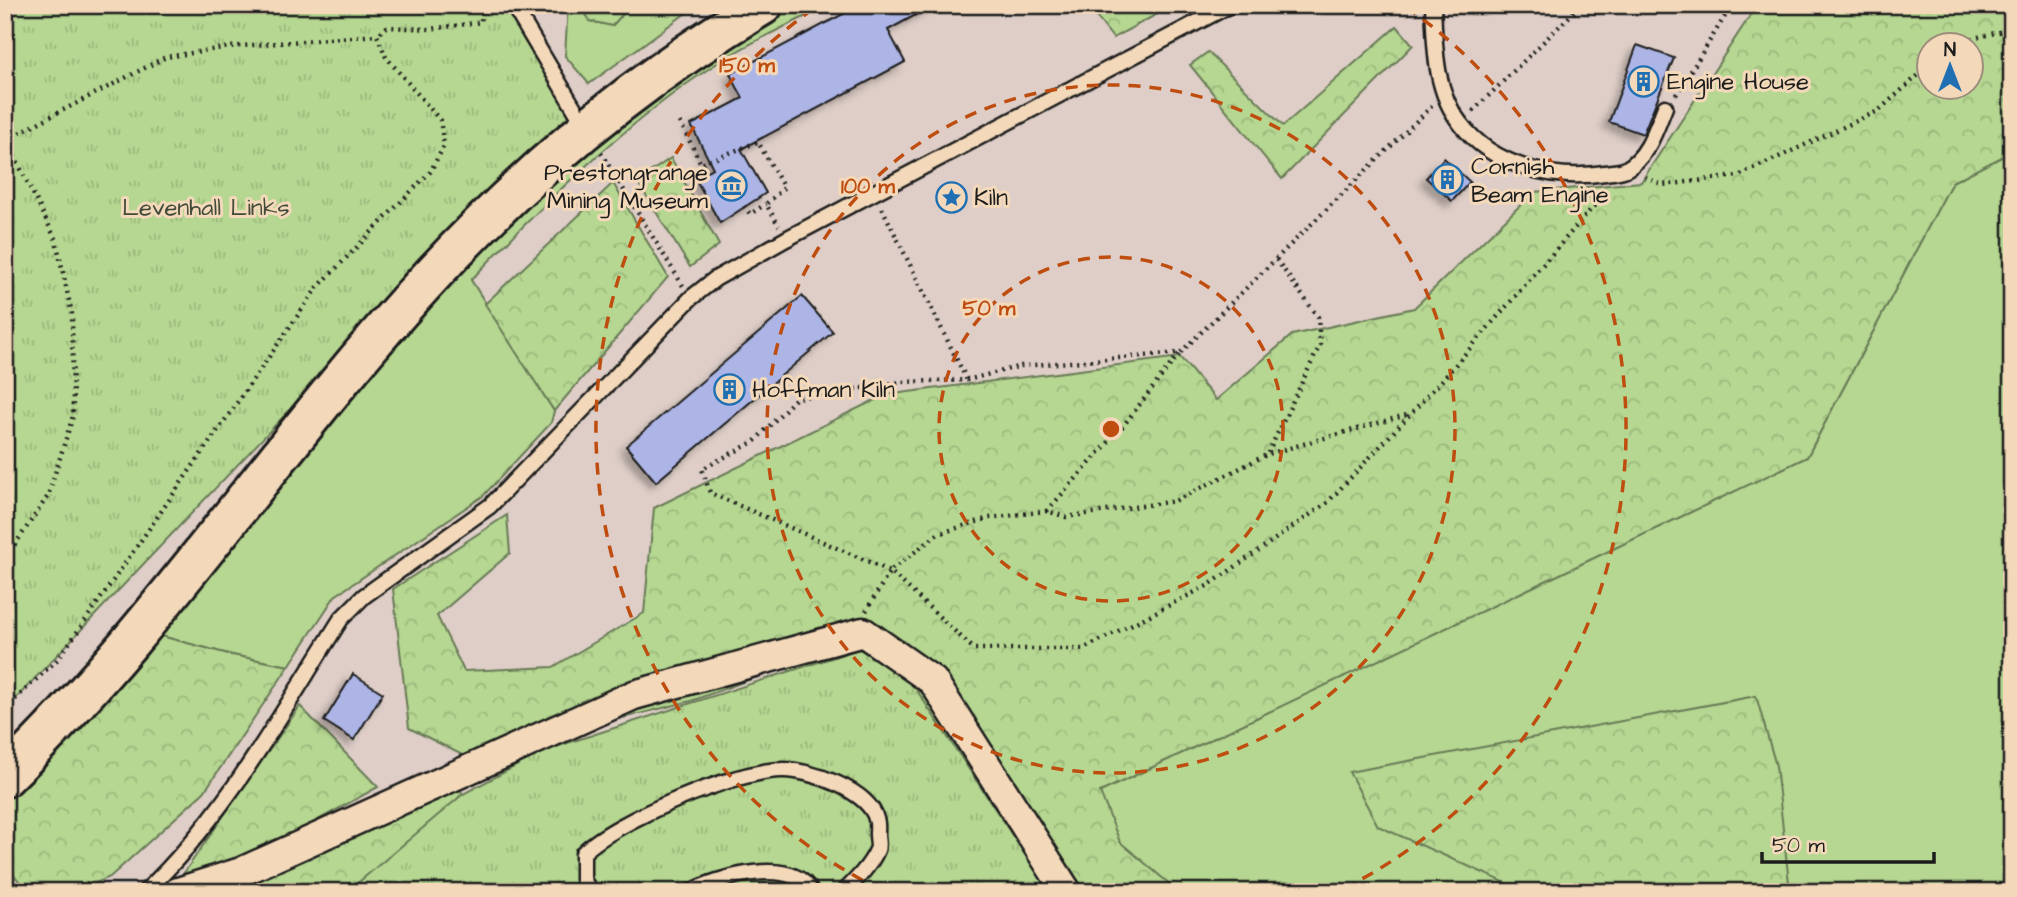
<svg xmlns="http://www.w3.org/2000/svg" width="2017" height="897" viewBox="0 0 2017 897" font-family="'Architects Daughter',sans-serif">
  <defs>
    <pattern id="forest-crowns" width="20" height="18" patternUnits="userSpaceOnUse" patternTransform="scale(1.75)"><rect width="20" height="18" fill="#b5d791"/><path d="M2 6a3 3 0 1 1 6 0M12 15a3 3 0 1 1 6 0" fill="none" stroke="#9bb87c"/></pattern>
    <pattern id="park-tufts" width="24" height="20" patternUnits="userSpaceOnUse" patternTransform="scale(1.75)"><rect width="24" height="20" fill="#b5d791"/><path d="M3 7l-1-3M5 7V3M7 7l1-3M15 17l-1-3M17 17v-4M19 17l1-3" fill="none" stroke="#9bb87c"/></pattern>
    <filter id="shadow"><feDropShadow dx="-6" dy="6" stdDeviation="3.5" flood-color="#0004"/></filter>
  </defs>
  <rect width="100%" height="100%" fill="#decec7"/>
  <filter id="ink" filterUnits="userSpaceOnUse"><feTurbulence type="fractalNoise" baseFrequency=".0143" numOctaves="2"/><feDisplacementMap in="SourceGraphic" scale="14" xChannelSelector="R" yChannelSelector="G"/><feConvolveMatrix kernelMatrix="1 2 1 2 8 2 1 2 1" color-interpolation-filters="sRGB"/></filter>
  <g filter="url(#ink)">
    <!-- grass -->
    <path fill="#b5d791" stroke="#687a56" stroke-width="2" d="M568,5H581L590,21L612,26L631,5H697L589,84L565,56Z
      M787,5H828C792,24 753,40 719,62C626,122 547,200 471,280L554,411L551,423L483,496L335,596L289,666L232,655L161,636L153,630L460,263L601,136L753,26Z
      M2012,151V892H1093L1100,792L1807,457L1952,182Z"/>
    <!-- forest -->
    <path fill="url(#forest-crowns)" stroke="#687a56" stroke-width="2" fill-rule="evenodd" d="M581,5H631L612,26L590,21Z
      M1087,5H1174L1113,38Z
      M1757,5H2012V152L1952,182L1807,457L1100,792L1120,842L1179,892H1086L1004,768L1061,892H1030L810,718L787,666L691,701L466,757L409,728L393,589L507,515L510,553L437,616L464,671L553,667L644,613L654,508L885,395L1180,357L1216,400L1292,335L1414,308L1534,192L1641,182ZM1930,46H1972V88H1930Z
      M1397,26L1413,45L1282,179L1190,65L1208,52L1283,126Z
      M671,158L719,245L690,267L637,181Z
      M613,183L668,277L554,411L485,304Z
      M161,636L232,655L289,666L204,792L110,877L75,892H30L5,866V804Z
      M1756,696L1776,766L1790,892H1526L1378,826L1349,772Z
      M300,706L378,787L238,864L179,880Z
      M454,780L463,794L359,892H202Z"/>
    <!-- park -->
    <path fill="url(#park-tufts)" stroke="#687a56" stroke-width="2" d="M5,5H508L574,110L5,710Z
      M859,649L910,680L1050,892H347L463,794L546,750Z"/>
    <!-- building -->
    <path fill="#acb5e6" stroke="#1c1c1c" stroke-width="2" filter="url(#shadow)" d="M860,5H934L888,30L905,62L741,149L766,193L720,223L695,178L713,168L691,125L743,98L730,74Z
      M1637,45L1674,58L1643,134L1609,122Z
      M1444,158L1470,182L1452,201L1426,178Z
      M802,296L833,332L656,482L626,446Z
      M353,674L383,693L354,740L324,721Z"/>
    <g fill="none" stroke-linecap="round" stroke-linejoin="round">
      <defs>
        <path id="lane" d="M513,5L586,128
          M1433,5C1435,45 1434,90 1460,123C1493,167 1554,181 1605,173C1611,172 1620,172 1626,169C1648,157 1656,129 1665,107
          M145,892C227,814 281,713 341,619L364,596L490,506L691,298L715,279L786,239L1230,5
          M590,892L583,879V853C614,821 737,770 782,770C808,769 869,790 876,819C878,823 877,830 877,834C877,840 879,846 877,850C870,866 856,880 844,892
          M691,892C718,877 793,856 811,892"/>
        <path id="street" d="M178,892L241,872L634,695L863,632L933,681L1067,892"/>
        <path id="secondary" d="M5,777C163,623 284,435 433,274C530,169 641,78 763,5"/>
      </defs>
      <!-- lane casing -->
      <use href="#lane" stroke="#1c1c1c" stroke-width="19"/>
      <!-- street casing -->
      <use href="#street" stroke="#1c1c1c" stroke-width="33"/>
      <!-- secondary casing -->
      <use href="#secondary" stroke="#1c1c1c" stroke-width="44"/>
      <!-- path -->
      <path stroke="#1c1c1c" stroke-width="4.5" stroke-dasharray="2 5" stroke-linecap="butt" d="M1952,46L1957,42L2012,29
        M1676,95L1732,5
        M1432,106L1180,353L1021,366L967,380L901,382L796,398L755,441L702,469L710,493L890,571L974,649H1083L1209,585L1327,503L1445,377L1606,192
        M1473,111L1581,5
        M680,122L701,164L758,142L784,188L766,204L779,226
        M5,137L56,240L72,314L73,416L48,496L5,559
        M7,139L166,57L229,47L377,35
        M601,153L683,286
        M1645,177L1663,185L1738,176L1878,111L1930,65
        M744,206L750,214L766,204
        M882,208L967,380
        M1268,453L1320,345L1318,317L1276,259
        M1047,511L1123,426L1179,354
        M866,611L890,571L938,534L989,518L1047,511L1066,517L1175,501L1268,454L1410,414
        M5,709L59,658L317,288L430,172L444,146L440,120L386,57L377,35L387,27L431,29L481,22L483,5"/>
      <!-- lane -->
      <use href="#lane" stroke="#f3d9ba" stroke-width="14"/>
      <!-- street -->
      <use href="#street" stroke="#f3d9ba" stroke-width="28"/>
      <!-- secondary -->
      <use href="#secondary" stroke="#f3d9ba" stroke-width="38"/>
    </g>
  </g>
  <!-- distance rings -->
  <g fill="none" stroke="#bf4d0f" stroke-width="3.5" stroke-dasharray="12 9">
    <circle cx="1111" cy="429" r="172"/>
    <circle cx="1111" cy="429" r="344"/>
    <path d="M881 890A515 515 0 0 1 816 7M1406 7A515 515 0 0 1 1341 890"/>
  </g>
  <!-- icons -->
  <defs>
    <symbol id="building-ring" viewBox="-11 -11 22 22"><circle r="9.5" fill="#f3d9ba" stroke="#1f6fb2" stroke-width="1.5"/><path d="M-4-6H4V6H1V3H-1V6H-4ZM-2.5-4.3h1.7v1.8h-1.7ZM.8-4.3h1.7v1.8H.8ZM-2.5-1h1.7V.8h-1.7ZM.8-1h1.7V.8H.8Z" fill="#1f6fb2"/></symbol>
    <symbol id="museum-ring" viewBox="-11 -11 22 22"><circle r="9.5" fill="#f3d9ba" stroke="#1f6fb2" stroke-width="1.5"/><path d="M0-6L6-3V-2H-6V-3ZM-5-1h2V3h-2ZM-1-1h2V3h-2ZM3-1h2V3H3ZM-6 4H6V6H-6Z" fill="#1f6fb2"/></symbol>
    <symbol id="sight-ring" viewBox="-11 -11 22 22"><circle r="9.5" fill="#f3d9ba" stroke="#1f6fb2" stroke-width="1.5"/><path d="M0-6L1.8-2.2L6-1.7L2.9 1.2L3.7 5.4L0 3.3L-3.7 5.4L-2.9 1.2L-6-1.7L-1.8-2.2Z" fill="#1f6fb2"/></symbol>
  </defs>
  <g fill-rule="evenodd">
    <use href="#building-ring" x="1626" y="64" width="35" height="35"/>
    <use href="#building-ring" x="1430" y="162" width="35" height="35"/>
    <use href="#museum-ring" x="714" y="168" width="35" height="35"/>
    <use href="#sight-ring" x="934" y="180" width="35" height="35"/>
    <use href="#building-ring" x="712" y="372" width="35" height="35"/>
  </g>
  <g text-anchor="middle" stroke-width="6" stroke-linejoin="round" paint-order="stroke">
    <!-- poi labels -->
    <g font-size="24" fill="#1c1c1c" stroke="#f3d9ba" text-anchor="start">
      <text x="1667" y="89">Engine House</text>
      <text x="1471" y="174">Cornish<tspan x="1471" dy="28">Beam Engine</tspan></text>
      <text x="708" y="180" text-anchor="end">Prestongrange<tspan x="708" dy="28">Mining Museum</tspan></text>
      <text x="974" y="205">Kiln</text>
      <text x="752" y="397">Hoffman Kiln</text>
    </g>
    <!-- park labels -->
    <g font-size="24" fill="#424b39" stroke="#f3d9ba">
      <text x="206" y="215">Levenhall Links</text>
    </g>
  </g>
  <circle cx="1111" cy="429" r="10" fill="#bf4d0f" stroke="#f3d9ba" stroke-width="3.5"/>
  <g font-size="21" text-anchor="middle" font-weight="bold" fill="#bf4d0f" stroke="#f3d9ba" stroke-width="6" stroke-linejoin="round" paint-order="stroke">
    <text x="747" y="72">150 m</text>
    <text x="868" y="193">100 m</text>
    <text x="989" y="315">50 m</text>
  </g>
  <!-- margin -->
  <rect width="2017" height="897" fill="none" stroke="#f3d9ba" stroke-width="28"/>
  <rect x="14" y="14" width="1989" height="869" fill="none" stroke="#1c1c1c" stroke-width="2.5" filter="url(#ink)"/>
  <!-- north arrow -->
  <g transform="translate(1950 66)"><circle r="33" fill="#f3d9ba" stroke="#9d8d7b" stroke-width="2"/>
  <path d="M0-5L12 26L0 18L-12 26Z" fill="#1f6fb2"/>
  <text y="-10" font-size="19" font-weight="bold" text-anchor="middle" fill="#1c1c1c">N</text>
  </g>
  <!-- scale -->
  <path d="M1762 852v10h172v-10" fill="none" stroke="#1c1c1c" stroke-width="3.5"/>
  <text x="1772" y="852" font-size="21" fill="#1c1c1c" stroke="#f3d9ba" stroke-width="5" paint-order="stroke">50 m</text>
</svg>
